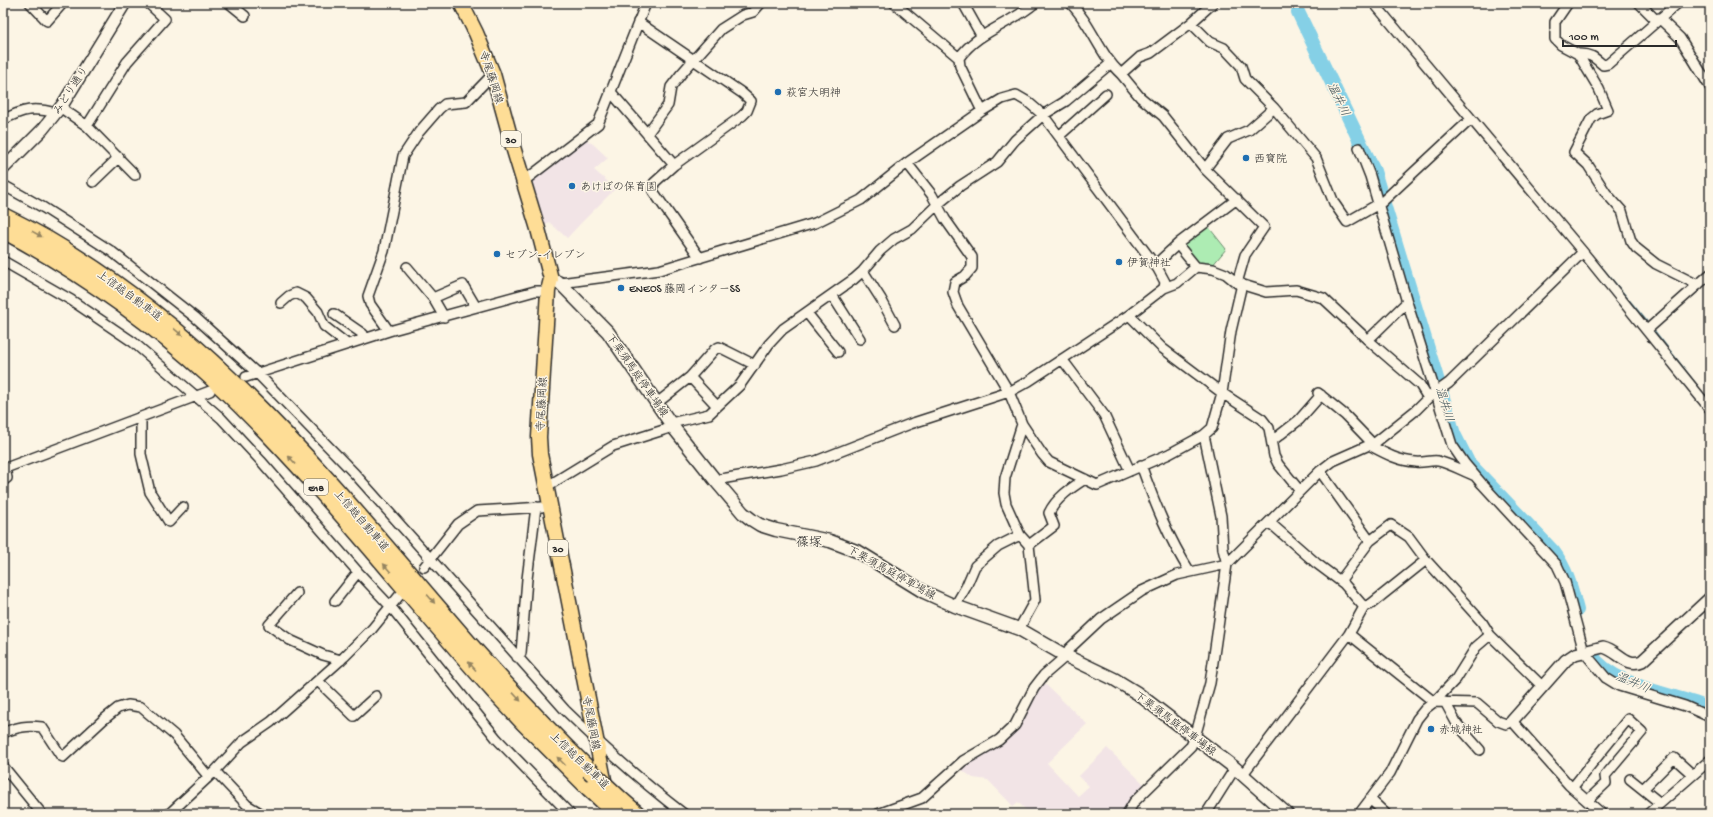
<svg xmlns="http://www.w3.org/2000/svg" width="1713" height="817" viewBox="0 0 1713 817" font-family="'Gochi Hand','Klee One',sans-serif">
  <rect width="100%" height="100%" fill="#fcf5e5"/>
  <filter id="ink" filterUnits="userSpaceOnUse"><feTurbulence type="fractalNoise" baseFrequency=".025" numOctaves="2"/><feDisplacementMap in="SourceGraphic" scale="8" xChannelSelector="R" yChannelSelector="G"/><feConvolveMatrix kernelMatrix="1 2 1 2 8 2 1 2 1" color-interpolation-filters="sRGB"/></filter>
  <g filter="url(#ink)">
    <!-- built -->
    <path fill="#f2e4e6" d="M586,140L593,144L608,158L594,170L607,181L614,190L582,222L567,238L549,222L545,225L532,181Z
      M1044,683L1087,724L1047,763L1078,796L1089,786L1079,776L1107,748L1146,786L1124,814H1030L1018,802L1013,806L988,780L973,778L959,768L1008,738L1015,731Z"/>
    <!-- green -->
    <path fill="#adecb3" stroke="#6c8c6f" d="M1207,225L1226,249L1212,266H1198L1182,244Z"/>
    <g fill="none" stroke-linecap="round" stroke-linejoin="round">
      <!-- stream -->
      <path stroke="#618e9b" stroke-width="2.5" d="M1293,3L1298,12
        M1380,3L1390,15
        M1556,3L1558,4
        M1596,261L1646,321
        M1654,331L1698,387"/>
      <!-- river -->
      <path stroke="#85d0e6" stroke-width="14" d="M1298,12L1374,171L1454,434L1468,462L1553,551C1567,570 1571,587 1577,610
        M1591,654C1613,688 1674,693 1710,709"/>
      <defs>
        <path id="minor" d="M30,3L47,21L63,3
          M229,3L245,16
          M894,3L959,58
          M963,3L981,35
          M1070,3C1091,23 1099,54 1121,74L1140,57L1151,53L1191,23L1213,3
          M1374,3L1583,252L1710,409
          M1568,3L1555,22V39L1561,45L1578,54L1599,89L1608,110L1597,114L1591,119L1574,152L1588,165L1606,193L1622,211L1631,241L1636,248L1656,264L1698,285
          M1639,3L1657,21
          M1659,18L1680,38L1710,87
          M638,22L742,93L751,101L747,111L742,116L674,165L654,183L653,191L700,258
          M1191,23L1210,42L1224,48L1241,66L1245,79L1274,108L1316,158L1334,203L1347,222L1382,202L1471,119
          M1578,54C1590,53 1595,58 1603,65L1608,64L1678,3
          M1121,74L1140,97L1163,116L1205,169L1264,227L1245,255L1237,283
          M610,91L674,165
          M60,107L87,126L127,62L165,19L148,3
          M982,111L960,66L959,58C978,31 1011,24 1035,3
          M3,120C23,109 34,107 56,113
          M87,126L135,175
          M647,134L668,105L671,87L681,74L721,29L743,15L753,12L761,3
          M1059,136L1106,94
          M1359,148L1370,176L1407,302L1452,445L1465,464L1482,484L1557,565L1565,582L1584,652L1600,671L1606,678L1619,686L1685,706L1710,717
          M907,163L932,195L945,219L972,257V268L965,276L955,282L953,292L958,306L1009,392L1022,424L1005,478L1004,493L1006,504L1020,535L1029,545L1035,600L1019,629
          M1205,169L1228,139L1249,130L1274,108
          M524,181L598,124L646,3
          M93,182L119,157
          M3,185L44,208L111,251L196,318L258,374L355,474L565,710C603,747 642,782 684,814
          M1178,245L1196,267
          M3,261L71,300L133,342L221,418L261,461L358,572L391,607L497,739L570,814
          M1155,265L1180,242L1237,199
          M407,267L433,298L444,317
          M863,271L881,299L895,325
          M560,283L659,270L815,223L861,200L907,163L982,111L1002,99L1016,95L1028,102L1043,115L1158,269L1165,282L1164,288L1129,315L1162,348L1222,393L1262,419L1269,428L1274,456L1278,464L1300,491L1269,522L1316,563L1344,584L1364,607L1349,634L1434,702L1477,703L1498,721L1506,724L1512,721L1569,785L1602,814
          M1164,288L1177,283L1196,267L1213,269L1226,274L1237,283L1266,292L1296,290L1323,298L1368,340L1420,385L1428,398
          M832,295L860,339
          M433,298L463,285L476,307
          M281,303L289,296L296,293L306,298L318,312L324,326L347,344
          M807,313L838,352
          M334,314L363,334L361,340
          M1647,330L1710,274
          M389,331L370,304L368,296L384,251L403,156L419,132L439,109L445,104L466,102L493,74
          M1368,340L1407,302
          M1062,359L1104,415L1130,471
          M246,377L389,331L535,291H548
          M690,377L717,406
          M1318,393L1345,415L1372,443
          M657,403L690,377L715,349L719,347L755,365
          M141,417V454L150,492L169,522L183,507
          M671,423L709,414L740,385L769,344L783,329L854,279L863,271L880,251L894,239L912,229L938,204L960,186L997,162L1015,140L1043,115L1066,101L1110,64
          M1022,424L1042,454L1049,462L1097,485L1169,454L1204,435
          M1272,441L1299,420L1321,395
          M1369,445C1384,453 1398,461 1416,462C1423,463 1431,460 1438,461C1450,464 1461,470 1473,475
          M1141,465C1155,504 1168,537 1190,572
          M3,469L210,391
          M1320,471L1370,541
          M715,480L781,469L816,461L910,424L1009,392L1029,381L1129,315
          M3,481L7,478L5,468
          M546,487L613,446L673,427
          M1300,491L1320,471L1333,461L1376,442L1416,410L1428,398L1449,383L1583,252
          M1029,545L1054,526L1049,513C1056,498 1071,488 1085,479
          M424,567L458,524L477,511L542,507
          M1340,581L1370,541L1391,525L1409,537L1426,560L1482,622L1490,635L1542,686
          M297,593L269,625L290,640L323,655L341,660
          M335,601L358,572
          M955,606L966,587L975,566L998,546L1020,535
          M1364,607L1371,604L1426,560
          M517,657L521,653L527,579L536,507
          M318,681L354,716L376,696
          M1445,702L1457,724L1480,750
          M3,733C17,727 27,725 42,727L61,756L63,757L103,720L118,708L128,705L141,707L174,735L208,776
          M3,766L42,814
          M215,771L247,805L262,814
          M1243,774L1349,634
          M1630,779L1660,803
          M1572,788L1628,719L1642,732L1605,776L1606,783L1587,801
          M1643,789L1674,758L1693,775
          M1370,799L1386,814
          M169,814L215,771L242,742L271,722L344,657L372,629L399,596
          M878,814L922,798L963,761L999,740L1015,725L1034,688L1044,675L1066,656L1069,649L1101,619L1142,591L1177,575L1227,564L1269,522
          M1127,814L1134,802L1191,746L1195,737L1210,683L1227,564L1223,549L1221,516L1204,435L1212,428L1222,393L1231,331L1242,284
          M1206,814L1235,768
          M1359,814L1390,773L1417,719L1425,709L1434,702L1456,679L1476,647L1490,635
          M1648,814L1710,760"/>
        <path id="tertiary" d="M3,169L43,129L63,104L125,3
          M1512,721L1566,660L1575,654L1603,647C1618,650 1626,668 1642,661L1710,598"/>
        <path id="secondary" d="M551,279L560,283L608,332L673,427L715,480L743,513L752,520L760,525L776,530L830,541L859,552L924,592L955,606L1019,629L1066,656L1114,679L1137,693L1235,768L1287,814"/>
        <path id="primary" d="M461,3L476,33L493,74L513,147L538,229L551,279L548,291L539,437L540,454L606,790"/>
        <path id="motorway" d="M3,216C198,311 332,486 471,646C509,689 548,730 589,770
          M3,230C78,270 148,319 211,377C314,473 400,586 493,690L523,722L589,788
          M621,800L637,814"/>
      </defs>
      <!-- minor casing -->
      <use href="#minor" stroke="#2b2b2b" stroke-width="12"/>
      <!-- tertiary casing -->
      <use href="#tertiary" stroke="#2b2b2b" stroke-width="14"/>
      <!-- secondary casing -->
      <use href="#secondary" stroke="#2b2b2b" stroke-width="15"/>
      <!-- primary casing -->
      <use href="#primary" stroke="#2b2b2b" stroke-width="17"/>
      <!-- motorway casing -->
      <use href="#motorway" stroke="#2b2b2b" stroke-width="19"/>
      <!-- minor -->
      <use href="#minor" stroke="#fcf5e5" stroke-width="9"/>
      <!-- tertiary -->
      <use href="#tertiary" stroke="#fcf5e5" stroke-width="11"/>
      <!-- secondary -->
      <use href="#secondary" stroke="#fcf5e5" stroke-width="12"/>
      <!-- primary -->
      <use href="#primary" stroke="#fedd96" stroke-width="14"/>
      <!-- motorway -->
      <use href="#motorway" stroke="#fedd96" stroke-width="16"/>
      <defs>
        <path id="motorway-bridge" d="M589,770L621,800
          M589,788L617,814"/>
      </defs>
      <!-- motorway-bridge casing -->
      <use href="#motorway-bridge" stroke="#2b2b2b" stroke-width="19" stroke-linecap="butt"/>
      <!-- motorway-bridge -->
      <use href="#motorway-bridge" stroke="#fedd96" stroke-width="16"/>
    </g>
    <!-- one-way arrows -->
    <defs><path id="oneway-solid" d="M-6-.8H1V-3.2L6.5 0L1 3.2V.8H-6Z"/></defs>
    <g fill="#948460">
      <use href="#oneway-solid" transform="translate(37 234) rotate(29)"/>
      <use href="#oneway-solid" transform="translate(178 332) rotate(40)"/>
      <use href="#oneway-solid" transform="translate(292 460) rotate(-133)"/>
      <use href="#oneway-solid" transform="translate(387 568) rotate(-131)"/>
      <use href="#oneway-solid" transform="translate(431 599) rotate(49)"/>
      <use href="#oneway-solid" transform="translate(472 666) rotate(-132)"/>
      <use href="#oneway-solid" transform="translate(517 697) rotate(47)"/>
      <use href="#oneway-solid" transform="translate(561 761) rotate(-135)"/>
    </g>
  </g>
  <!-- markers -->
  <g fill="#1f6fb2" stroke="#fcf5e5" stroke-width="1.5">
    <circle cx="778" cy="92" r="4"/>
    <circle cx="1246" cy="158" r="4"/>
    <circle cx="572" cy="186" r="4"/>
    <circle cx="497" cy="254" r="4"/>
    <circle cx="1119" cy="262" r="4"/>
    <circle cx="621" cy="288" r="4"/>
    <circle cx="1431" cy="729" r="4"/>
  </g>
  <g text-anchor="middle" stroke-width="3" stroke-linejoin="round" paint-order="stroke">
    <!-- shield labels -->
    <g fill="#fcf5e5" stroke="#6a6863" stroke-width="1">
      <rect x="501" y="131" width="20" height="16" rx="3"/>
      <rect x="304" y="479" width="24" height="16" rx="3"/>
      <rect x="548" y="540" width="20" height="16" rx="3"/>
    </g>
    <g font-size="10" font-weight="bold" fill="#2b2b2b">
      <text x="511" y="143">30</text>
      <text x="316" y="491">E18</text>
      <text x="558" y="552">30</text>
    </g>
    <!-- street labels -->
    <g font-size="11" fill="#2b2b2b" stroke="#fcf5e5">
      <text transform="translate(492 77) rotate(72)" y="4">寺尾藤岡線</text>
      <text transform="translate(70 90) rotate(-57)" y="4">みどり通り</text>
      <text transform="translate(130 295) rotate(36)" y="4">上信越自動車道</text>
      <text transform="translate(638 375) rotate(55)" y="4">下栗須馬庭停車場線</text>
      <text transform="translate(541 404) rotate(-87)" y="4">寺尾藤岡線</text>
      <text transform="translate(362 520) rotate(49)" y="4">上信越自動車道</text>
      <text transform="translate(892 572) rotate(29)" y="4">下栗須馬庭停車場線</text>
      <text transform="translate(592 723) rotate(79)" y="4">寺尾藤岡線</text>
      <text transform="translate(1176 723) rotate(37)" y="4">下栗須馬庭停車場線</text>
      <text transform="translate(580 760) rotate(44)" y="4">上信越自動車道</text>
    </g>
    <!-- poi labels -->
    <g font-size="11" fill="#2b2b2b" stroke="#fcf5e5" text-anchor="start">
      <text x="786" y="96">萩宮大明神</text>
      <text x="1254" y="162">西寶院</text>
      <text x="580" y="190">あけぼの保育園</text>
      <text x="505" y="258">セブン-イレブン</text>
      <text x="1127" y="266">伊賀神社</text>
      <text x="629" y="292">ENEOS 藤岡インターSS</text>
      <text x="1439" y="733">赤城神社</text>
    </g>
    <!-- water labels -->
    <g font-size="12" font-style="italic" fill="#42545a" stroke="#fcf5e5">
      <text transform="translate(1339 99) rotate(64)" y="4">温井川</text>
      <text transform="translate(1445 404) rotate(73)" y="4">温井川</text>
      <text transform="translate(1633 682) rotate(23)" y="4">温井川</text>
    </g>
    <!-- quarter labels -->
    <g font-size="13" fill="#2b2b2b" stroke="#fcf5e5">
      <text x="809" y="546">篠塚</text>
    </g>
  </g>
  <!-- margin -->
  <rect width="1713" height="817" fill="none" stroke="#fcf5e5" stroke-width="16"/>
  <rect x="8" y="8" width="1697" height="801" fill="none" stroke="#2b2b2b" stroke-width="1.5" filter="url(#ink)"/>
  <!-- scale -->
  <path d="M1563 40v6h113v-6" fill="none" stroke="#2b2b2b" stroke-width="2"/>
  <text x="1569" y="40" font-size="12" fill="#2b2b2b" stroke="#fcf5e5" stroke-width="3" paint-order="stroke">100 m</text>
</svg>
